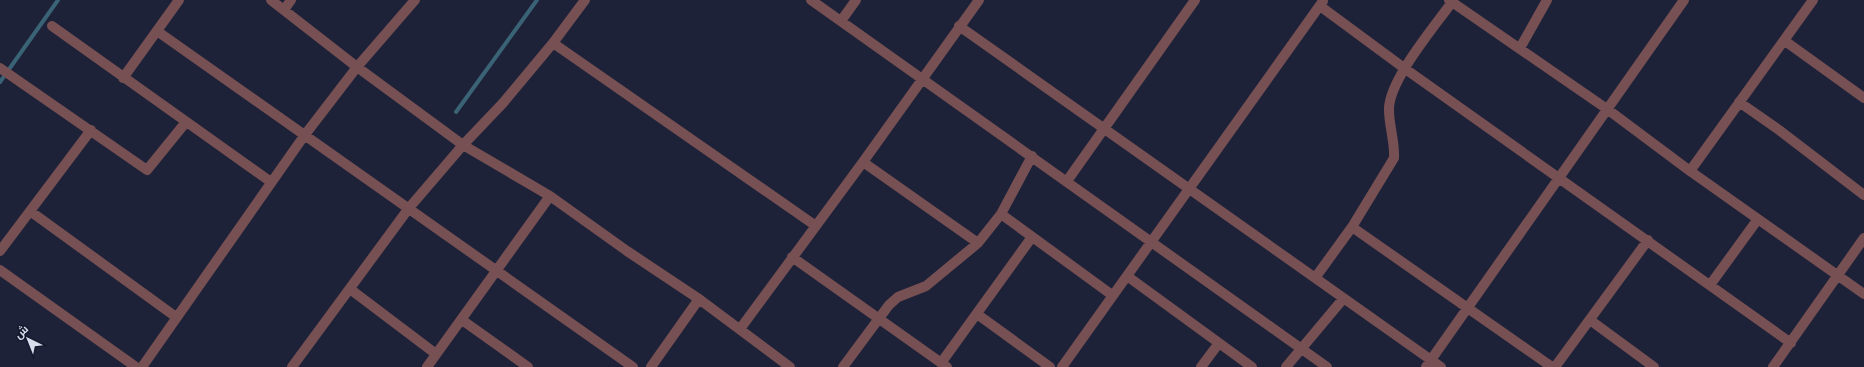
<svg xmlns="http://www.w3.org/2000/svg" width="1864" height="367" viewBox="0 0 1864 367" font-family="'IBM Plex Serif',Cairo,serif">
  <rect width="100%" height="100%" fill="#1e2239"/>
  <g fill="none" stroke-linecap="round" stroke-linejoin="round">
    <!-- stream -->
    <path stroke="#3a6376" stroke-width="4" d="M0,82L58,0
      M456,112L537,0"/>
    <!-- street -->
    <path stroke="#765052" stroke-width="10" d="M271,0L357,67L463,145L550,196L627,251L699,299L790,367
      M811,0L1327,367
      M1449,0L1607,109L1690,171L1864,294
      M1320,6L1404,68L1791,343
      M284,10L291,0
      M841,21L856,0
      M52,26L271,182
      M959,26L1441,367
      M157,31L633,367
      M1785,41L1864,98
      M553,43L816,226
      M1520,48L1547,0
      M0,68L147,170L186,122
      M123,78L179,0
      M1739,102L1779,130L1864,195
      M863,162L978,243
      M1690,171L1813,0
      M1067,181L1195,0
      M30,211L176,317
      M1001,214L1112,295
      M1352,227L1552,367
      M0,251L91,130
      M792,257L947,367
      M0,270L136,367
      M1127,276L1252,367
      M1315,278L1352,227L1394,158C1395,142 1389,126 1389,110C1388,81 1435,26 1452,2
      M1710,285L1758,219
      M350,289L436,354
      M977,314L1050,367
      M462,320L528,367
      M1590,320L1654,367
      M740,329L863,162L979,0
      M941,363L1032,237
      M142,367L304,136L357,67L415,0
      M292,367L409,208L463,145L503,103L553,43L585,0
      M427,367L550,196
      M651,367L699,299
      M843,367L889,305L898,297L926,286L978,243L1001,214L1032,156
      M1062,367L1323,1
      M1201,367L1219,343
      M1286,367L1343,299
      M1426,367L1684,0
      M1555,367L1648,240
      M1773,367L1864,238"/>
  </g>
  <!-- north arrow -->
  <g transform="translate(28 339) rotate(317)" stroke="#15192e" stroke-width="3" paint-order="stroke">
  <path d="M0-3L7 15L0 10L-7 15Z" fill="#d8dceb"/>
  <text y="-6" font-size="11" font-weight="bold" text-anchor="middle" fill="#d8dceb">ش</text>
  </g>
</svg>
